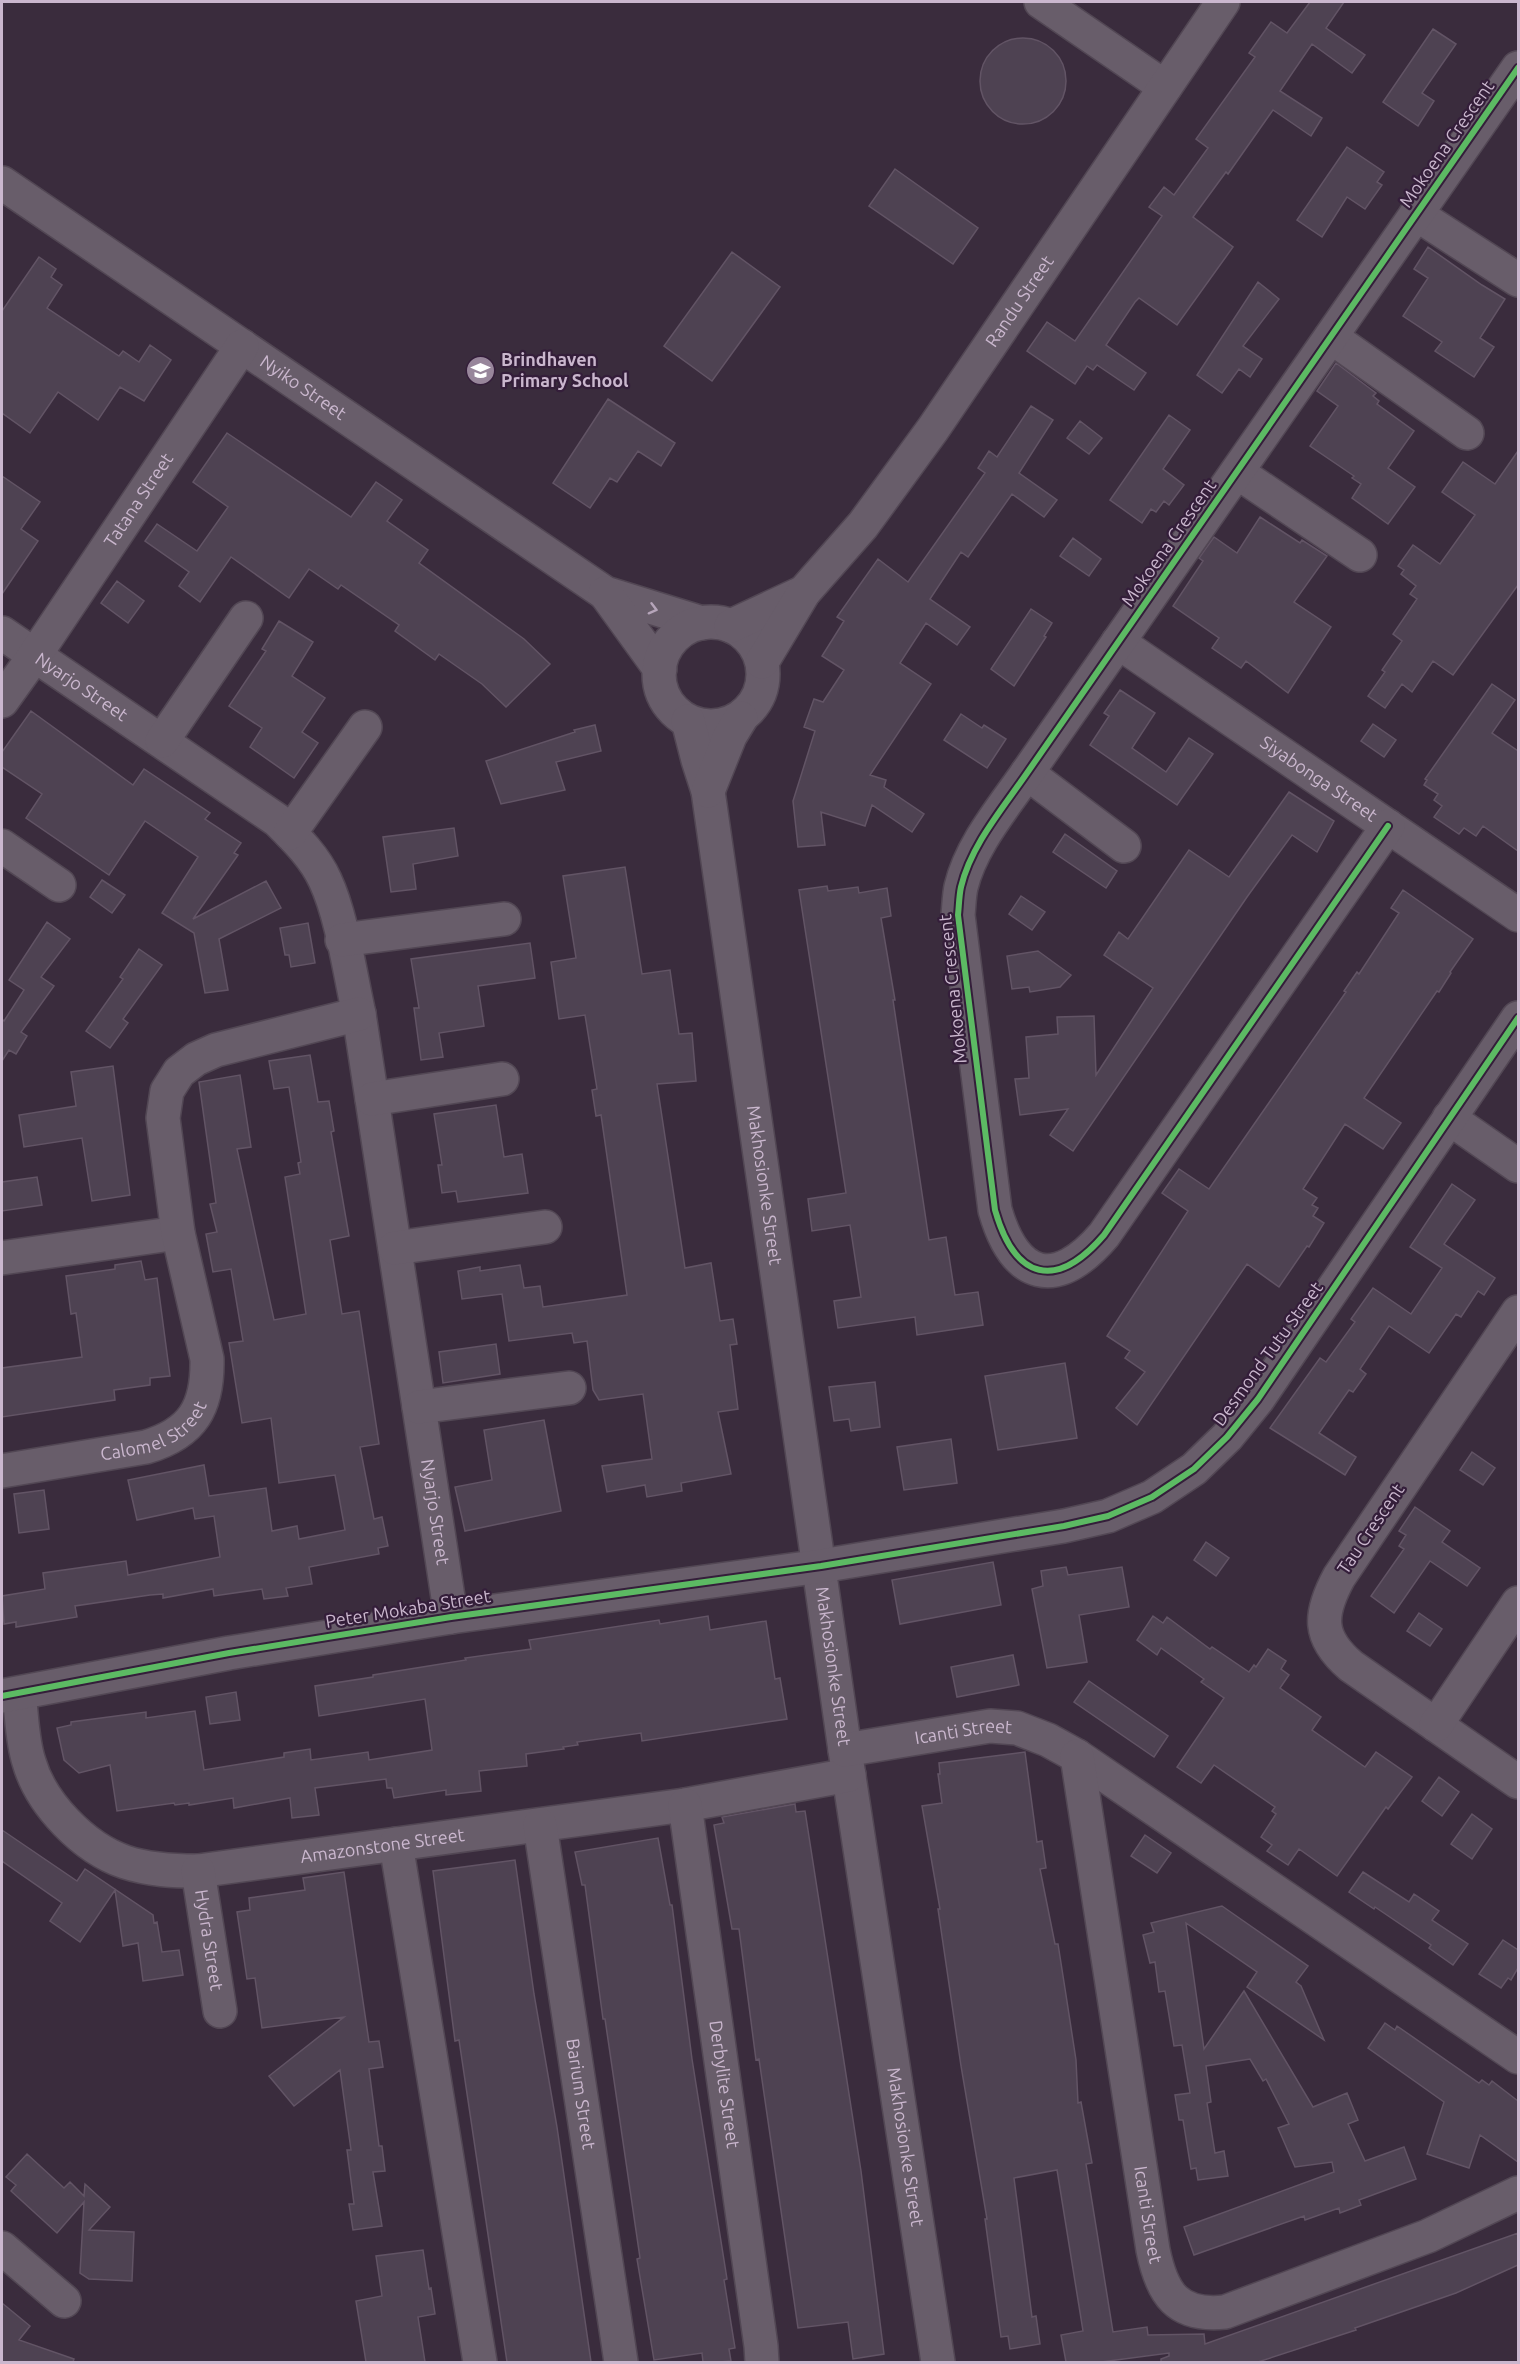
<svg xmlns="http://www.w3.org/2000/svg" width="1520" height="2364" viewBox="0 0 1520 2364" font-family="Ubuntu,sans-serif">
  <rect width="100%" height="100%" fill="#3a2c3d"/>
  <!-- building -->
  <path fill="#4e4252" stroke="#625465" stroke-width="1.5" d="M1310,2H1344L1326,28L1365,55L1352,73L1312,44L1280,91L1322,118L1311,136L1273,110L1228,174L1226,172L1193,217L1233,247L1177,325L1139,298L1135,302L1106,345L1146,373L1134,390L1097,365L1093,370L1087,366L1075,384L1027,351L1047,322L1075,341L1162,216L1149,207L1164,187L1174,195L1208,148L1196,139L1255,57L1249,53L1271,22L1287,33Z
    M1433,29L1456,44L1422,93L1434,101L1418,126L1383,102Z
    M980 81a43 43 0 1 1 86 0a43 43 0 1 1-86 0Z
    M1347,147L1384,172L1377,182L1382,185L1365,209L1347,197L1322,237L1297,220Z
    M895,169L978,228L953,264L869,206Z
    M1428,247L1482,285L1505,299L1480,338L1494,347L1474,377L1435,351L1442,342L1403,316L1428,278L1414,269Z
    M732,252L780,287L712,381L664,346Z
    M39,257L56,269L51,277L62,285L47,308L119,356L123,351L139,362L150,345L171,360L144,401L120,387L98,420L58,392L30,433L2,413V311Z
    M1258,282L1279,299L1243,346L1262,359L1250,377L1239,369L1222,393L1197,375Z
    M1336,363L1376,393L1373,396L1379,401L1377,404L1414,431L1388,468L1415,487L1388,524L1352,498L1361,484L1352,478L1354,476L1310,446L1338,406L1317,391Z
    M608,399L675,443L661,466L638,451L617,482L610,478L590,508L553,483Z
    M1031,406L1053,420L1019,473L1057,500L1044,517L1012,494L968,557L961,552L930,599L970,627L957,645L926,623L900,663L931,684L870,775L886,780L884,787L924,814L912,832L872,805L865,826L821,812L825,845L798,847L793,801L815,731L804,727L814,699L823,702L844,670L822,656L844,621L837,617L878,559L908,582L985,473L978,468L989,451L997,457Z
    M1169,415L1190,430L1163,469L1184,485L1169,505L1164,501L1156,512L1151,509L1142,523L1110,500Z
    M1080,421L1102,438L1089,454L1067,438Z
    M227,433L351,517L376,482L402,500L387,521L428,550L419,563L524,639L550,664L506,707L482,684L439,654L435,660L395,631L399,625L341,585L338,589L309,569L289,598L231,557L200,602L179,586L189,572L145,541L157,524L197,551L228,507L193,482Z
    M1518,451V585L1453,675L1433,661L1412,692L1402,684L1385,708L1368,696L1385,672L1382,670L1402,641L1393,634L1417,599L1410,594L1416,586L1401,574L1404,570L1398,566L1413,545L1440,564L1475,515L1442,492L1463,462L1495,484Z
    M2,476L40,502L21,529L38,541L2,594Z
    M1260,517L1300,543L1302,540L1327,556L1294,602L1331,627L1288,693L1246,661L1241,668L1212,648L1219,638L1173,606L1203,561L1199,558L1214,537L1237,553Z
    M1073,538L1101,559L1089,576L1060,556Z
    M117,581L144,601L128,623L101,603Z
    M1031,609L1052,623L1044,636L1046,637L1014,686L991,669Z
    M279,621L313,642L292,676L325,698L302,732L318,743L294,778L250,747L262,728L229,706L266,651L262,649Z
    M1492,684L1515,700L1492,733L1518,751V851L1483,826L1476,836L1464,828L1459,834L1434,817L1442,806L1434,800L1438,794L1424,785L1427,780L1425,779Z
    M1120,690L1155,713L1132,748L1166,772L1189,738L1213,754L1177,805L1090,745L1109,716L1104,713Z
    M31,711L133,785L144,769L210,813L205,819L241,843L234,853L238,855L193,919L266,881L281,908L219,939L228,990L205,993L194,933L162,913L198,857L145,821L109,875L26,818L42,794L2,767V752Z
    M961,714L982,728L984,725L1006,739L987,768L944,740Z
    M1373,724L1396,740L1384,757L1361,741Z
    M595,725L601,751L556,762L565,790L501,804L486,761L575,732L574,730Z
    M1289,792L1334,821L1317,852L1292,835L1247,897L1073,1151L1050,1135L1068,1109L1020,1115L1015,1079L1029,1078L1026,1037L1058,1034L1057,1017L1094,1016L1096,1075L1153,988L1104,955L1119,932L1128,939L1189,850L1229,877Z
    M454,828L458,856L413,864L416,889L391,892L383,837Z
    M1065,834L1117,871L1106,888L1053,852Z
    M625,867L642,974L670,970L679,1034L692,1033L696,1081L657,1084L685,1268L711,1263L720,1321L733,1319L737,1344L730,1345L738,1409L718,1412L731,1474L681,1483L682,1491L647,1497L645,1485L607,1492L602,1466L652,1459L643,1394L599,1400L593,1390L587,1341L574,1343L572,1333L509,1341L502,1294L462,1299L458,1271L480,1267V1271L520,1265L524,1288L540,1286L543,1307L627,1295L601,1115L596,1116L592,1090L597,1089L585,1015L559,1019L551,962L576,958L563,876Z
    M102,880L125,895L112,913L90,897Z
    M827,886L828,891L858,887L859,893L887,888L891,916L881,918L895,1000H893L929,1240L946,1237L955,1295L978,1292L983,1325L917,1335L915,1317L838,1328L834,1301L861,1297L850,1225L812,1231L808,1199L846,1193L799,890Z
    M1403,890L1473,939L1450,972L1451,973L1439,992L1437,991L1364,1098L1401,1123L1383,1149L1345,1124L1303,1189L1317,1198L1312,1205L1318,1208L1313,1216L1324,1223L1309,1247L1307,1246L1279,1287L1247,1264L1137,1425L1116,1408L1145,1372L1125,1358L1130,1351L1107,1336L1188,1211L1162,1193L1179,1169L1209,1189L1346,992L1344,991L1357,972L1359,974L1399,913L1391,908Z
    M1021,896L1045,912L1032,930L1009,914Z
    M47,922L70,939L41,977L54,986L21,1032L27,1036L16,1054L9,1050L2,1061V1019L4,1021L24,990L9,980Z
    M308,923L315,963L291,967L289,955H285L280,928Z
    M530,943L535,978L478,986L484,1026L439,1033L443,1057L421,1060L414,1008H419L411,959Z
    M139,949L162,965L123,1019L128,1023L110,1048L86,1031L123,979L120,977Z
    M1038,951L1071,975L1060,987L1030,992L1029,987L1012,989L1007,956Z
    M310,1055L318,1102L329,1101L334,1131L331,1132L349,1236L330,1240L342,1314L359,1311L379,1444L360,1447L374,1519L382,1517L388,1546L378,1548L379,1554L309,1567L312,1584L286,1588L288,1596L264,1599L262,1589L214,1596L213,1589L163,1598V1594L150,1595L75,1606L77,1617L16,1627V1622L4,1624L2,1596L45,1589L43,1573L126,1561L128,1575L220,1557L214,1516L195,1519L193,1508L137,1520L128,1480L204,1465L209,1496L266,1488L272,1531L297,1526L299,1539L345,1530L335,1475L279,1483L271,1418L242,1423L229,1343L243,1341L231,1269L213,1272L206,1234L217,1232L210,1204L216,1203L199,1082L240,1075L251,1147L237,1149L274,1320L306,1314L285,1177L300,1174L298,1163L301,1162L289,1087L274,1089L269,1061Z
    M113,1066L130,1195L92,1201L82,1138L24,1147L19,1115L76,1106L71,1072Z
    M496,1105L504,1157L522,1154L528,1193L458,1202L456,1191L442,1193L438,1165H442L434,1114Z
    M37,1177L42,1205L2,1211V1182Z
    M1452,1184L1475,1200L1444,1244L1495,1278L1484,1295L1478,1291L1461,1317L1456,1314L1429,1353L1389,1326L1360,1369L1366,1374L1353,1392L1349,1390L1319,1433L1356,1457L1345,1475L1270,1428L1320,1358L1326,1362L1355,1322L1351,1319L1373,1288L1411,1314L1442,1268L1410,1247Z
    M141,1261L145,1280L157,1278L170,1376L150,1378V1385L114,1390L115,1400L2,1417V1368L82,1357L76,1313L71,1314L66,1276L115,1269V1265Z
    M496,1344L500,1374L443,1383L439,1352Z
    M1065,1363L1077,1438L998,1450L985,1376Z
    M875,1382L880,1427L851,1431L849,1419L834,1421L829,1387Z
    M544,1420L561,1511L465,1531L455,1487L492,1480L484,1430Z
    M951,1439L957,1483L904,1490L897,1447Z
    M1472,1452L1495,1468L1483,1485L1460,1470Z
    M44,1490L49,1529L19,1533L14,1494Z
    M1415,1507L1450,1531L1442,1542L1480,1568L1467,1586L1430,1561L1394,1613L1371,1596L1404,1549L1399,1546L1406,1535L1399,1531Z
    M1206,1542L1229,1558L1216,1576L1194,1560Z
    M993,1562L1001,1605L900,1624L892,1580Z
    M1066,1567L1068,1575L1122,1567L1129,1607L1079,1615L1087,1662L1047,1668L1032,1589L1043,1586L1041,1571Z
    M1419,1613L1442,1629L1430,1646L1407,1631Z
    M708,1616L710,1630L766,1621L775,1679L780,1678L787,1719L642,1741L641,1733L577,1742L578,1745L563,1747L564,1749L526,1754L527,1766L479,1771L481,1791L446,1795V1790L394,1798L392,1788H387L386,1779L315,1788L319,1815L292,1818L290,1798L234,1808L233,1798L189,1805V1803L175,1805L174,1803L117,1811L110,1765L79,1773L64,1760L57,1728L71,1725V1722L146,1712V1718L195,1711L204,1770L284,1757V1753L310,1749L311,1760L368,1752L369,1760L432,1750L425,1699L319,1716L315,1686L373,1677V1675L466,1660L465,1658L531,1649L529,1640L659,1620L660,1624Z
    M1153,1616L1163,1623L1167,1617L1210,1649L1212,1647L1249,1672L1254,1665L1256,1667L1268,1649L1286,1661L1281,1669L1289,1675L1280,1688L1321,1717L1312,1730L1365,1767L1376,1752L1412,1777L1388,1809L1386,1807L1337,1876L1299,1849L1288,1865L1267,1851L1272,1845L1261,1837L1276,1814L1272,1811L1275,1807L1214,1765L1201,1783L1177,1767L1224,1698L1201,1682L1204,1679L1161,1648L1157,1655L1137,1640Z
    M1013,1655L1019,1685L957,1697L951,1667Z
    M1089,1681L1168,1736L1154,1757L1074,1702Z
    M236,1692L240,1720L210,1724L206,1697Z
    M1025,1752L1037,1842L1042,1841L1046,1868L1040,1869L1055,1944H1058L1066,1995L1076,2060L1078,2103L1081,2102L1092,2163L1086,2164L1113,2332L1147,2327L1148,2335L1204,2334L1205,2344L1518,2233V2265L1456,2293L1355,2328L1356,2330L1258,2362H1161V2359L1169,2356V2353L1101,2362H1066L1061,2335L1083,2331L1057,2170L1014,2178L1032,2317L1036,2316L1040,2344L1010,2349L1008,2336L1001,2337L985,2219H987L961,2066L938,1909H940L922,1806L942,1803L938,1774H940L939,1763Z
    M1439,1777L1459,1792L1442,1816L1422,1801Z
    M795,1804L796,1812L805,1811L861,2171L884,2354L853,2359L848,2322L798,2328L759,2059L756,2060L739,1929H732L714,1825L724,1823L722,1817Z
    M1472,1814L1492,1829L1472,1859L1451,1844Z
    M2,1830L77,1881L85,1869L153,1915L154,1923L157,1922L162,1952L179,1950L183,1975L143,1981L138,1943L123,1946L115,1890L80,1942L50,1921L62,1903L2,1861Z
    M1145,1835L1171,1853L1157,1873L1131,1856Z
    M658,1838L670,1905H672L692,2059L727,2279L724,2280L735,2348L729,2349L731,2361L719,2362H703L702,2353L654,2360L637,2259L640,2258L605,2019H603L585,1885H582L575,1852Z
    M515,1860L534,1994L557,2127L591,2362H507L459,2040L455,2041L433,1871Z
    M344,1872L369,2042L379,2041L383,2067L369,2069L379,2146H382L385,2171L373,2172L382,2226L353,2230L349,2204H354L347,2150H351L340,2070L294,2106L269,2076L344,2017L262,2028L255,1978L247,1979L237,1912L250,1910L249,1898L305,1890L303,1878Z
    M1363,1872L1409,1902L1414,1894L1439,1911L1432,1920L1468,1944L1453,1965L1429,1948L1431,1945L1375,1907L1374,1909L1349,1892Z
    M1222,1906L1308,1966L1296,1982L1301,1986L1324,2040L1247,1987L1257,1972L1186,1923L1204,2049L1244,1991L1313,2107L1347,2093L1358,2120L1348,2124L1365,2161L1404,2147L1416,2179L1359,2200L1361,2205L1340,2213L1339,2208L1305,2220L1304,2216L1194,2255L1184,2227L1334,2172L1332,2162L1295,2167L1278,2128L1289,2124L1266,2079L1263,2081L1250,2059L1206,2066L1211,2102L1207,2103L1215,2153L1224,2151L1228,2176L1198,2180L1196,2168L1191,2169L1183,2120H1179L1175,2095L1190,2093L1182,2045L1174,2046L1165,1991L1159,1992L1155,1962L1150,1963L1143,1935L1154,1932L1151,1923Z
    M1503,1940L1518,1950V1968L1511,1980L1508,1978L1501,1988L1479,1974Z
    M1385,2023L1395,2030L1397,2026L1479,2083L1482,2080L1489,2085L1492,2081L1518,2101V2162L1480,2135L1469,2168L1427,2154L1444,2102L1368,2048Z
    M27,2154L64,2188L70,2182L84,2196L85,2184L110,2207L89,2230L134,2232L132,2281L89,2279L80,2273L84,2202L57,2233L11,2191L16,2185L6,2177Z
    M423,2250L429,2289L431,2288L435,2314L418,2317L425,2362H366L356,2301L382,2296L376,2256Z
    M2,2303L30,2326L19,2340L74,2359L73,2362H2Z"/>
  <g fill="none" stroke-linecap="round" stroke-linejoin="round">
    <defs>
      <g id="minor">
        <path d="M1041,2L1165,87"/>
        <path id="s1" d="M2,183L605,593L702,623"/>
        <path d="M1416,214L1518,280"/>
        <path d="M1331,337L1467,433"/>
        <path d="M1237,472L1360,555"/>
        <path d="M605,593L660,669"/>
        <circle cx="711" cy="674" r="52"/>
        <path d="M731,626L804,592"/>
        <path id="s2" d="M2,633L277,820C295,838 314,856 325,880C342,916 350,974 359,1014L451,1617"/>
        <path id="s3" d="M1118,642L1518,915"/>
        <path id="s4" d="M762,662L804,592L863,525L933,429L1223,2"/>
        <path id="s5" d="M2,701L35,655L242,346"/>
        <path id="s6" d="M688,721L698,760L708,791L845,1750L938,2362"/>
        <path d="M162,741L246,618"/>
        <path d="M1027,773L1124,846"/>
        <path d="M708,791L730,736L741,718"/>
        <path d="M1388,826L1104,1235C1056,1291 1015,1280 995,1210L958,915C959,906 959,896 961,887C971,845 1003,808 1027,773L1518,68"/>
        <path d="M290,833L365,727"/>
        <path d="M2,846L59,885"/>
        <path d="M342,940L504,919"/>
        <path d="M372,1099L502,1079"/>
        <path d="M1449,1118L1518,1166"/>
        <path d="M395,1248L545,1227"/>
        <path d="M2,1258L178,1233"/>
        <path d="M1518,1312L1339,1577C1319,1614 1317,1637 1351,1666L1518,1782"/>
        <path d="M419,1407L569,1388"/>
        <path id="s7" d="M2,1471L146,1447C193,1433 208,1407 207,1359L178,1233L163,1118L167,1091L179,1072L196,1059L216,1050L359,1014"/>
        <path id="s8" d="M19,1694C22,1716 22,1741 29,1762C41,1804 84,1848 125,1862C149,1870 174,1871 198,1871L685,1805L849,1775"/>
        <path d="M2,1696L229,1653L451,1617L821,1566L1064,1526L1108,1516L1152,1497L1194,1469L1227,1437L1258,1399L1518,1018"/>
        <path d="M1436,1725L1518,1603"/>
        <path id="s9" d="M845,1750L990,1726L1017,1728L1048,1740L1077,1756L1518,2057"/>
        <path id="s10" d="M1077,1756L1153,2250C1162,2294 1177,2317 1225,2312L1428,2236L1518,2193"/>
        <path id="s11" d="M685,1805L761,2346L762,2362"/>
        <path id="s12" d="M540,1825L621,2362"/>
        <path d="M396,1844L480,2362"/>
        <path id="s13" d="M198,1871L220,2011"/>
        <path d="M2,2248L64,2301"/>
      </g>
    </defs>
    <!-- minor casing -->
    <use href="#minor" stroke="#524754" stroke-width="36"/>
    <!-- minor -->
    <use href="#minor" stroke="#685d6a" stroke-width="33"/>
    <defs>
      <path id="cycleway" d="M1388,826L1104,1235C1056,1291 1015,1280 995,1210L958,915C959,906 959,896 961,887C971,845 1003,808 1027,773L1518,68
        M2,1696L229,1653L451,1617L821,1566L1064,1526L1108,1516L1152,1497L1194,1469L1227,1437L1258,1399L1518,1018"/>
    </defs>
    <!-- cycleway casing -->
    <use href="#cycleway" stroke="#341e3a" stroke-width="10"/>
    <!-- cycleway -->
    <use href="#cycleway" stroke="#5cba63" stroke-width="6"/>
  </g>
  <!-- one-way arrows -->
  <defs><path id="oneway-chevron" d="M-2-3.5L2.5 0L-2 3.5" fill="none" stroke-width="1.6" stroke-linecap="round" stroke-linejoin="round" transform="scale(1.5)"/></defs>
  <use stroke="#b6a5ba" href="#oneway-chevron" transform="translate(653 609) rotate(15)"/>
  <!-- icons -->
  <defs>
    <symbol id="school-disc" viewBox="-11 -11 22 22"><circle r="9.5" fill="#98869b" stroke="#341e3a"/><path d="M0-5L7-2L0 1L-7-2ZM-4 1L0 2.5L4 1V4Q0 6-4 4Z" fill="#fff"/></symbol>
  </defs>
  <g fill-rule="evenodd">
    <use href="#school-disc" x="464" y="354" width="33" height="33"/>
  </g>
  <g text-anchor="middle" stroke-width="4.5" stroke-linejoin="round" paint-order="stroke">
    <!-- street labels -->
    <g font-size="18" fill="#cab7ce" stroke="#341e3a">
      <text transform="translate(1447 144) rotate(-55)" y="6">Mokoena Crescent</text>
      <text dy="6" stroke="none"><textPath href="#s4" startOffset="444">Randu Street</textPath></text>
      <text dy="6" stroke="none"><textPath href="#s1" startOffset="364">Nyiko Street</textPath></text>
      <text dy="6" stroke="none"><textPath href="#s5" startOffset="243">Tatana Street</textPath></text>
      <text transform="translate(1169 543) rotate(-55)" y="6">Mokoena Crescent</text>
      <text dy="6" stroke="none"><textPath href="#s2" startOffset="96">Nyarjo Street</textPath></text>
      <text dy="6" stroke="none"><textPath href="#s3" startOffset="243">Siyabonga Street</textPath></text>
      <text transform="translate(953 989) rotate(-96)" y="6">Mokoena Crescent</text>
      <text dy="6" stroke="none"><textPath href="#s6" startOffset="471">Makhosionke Street</textPath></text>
      <text transform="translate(1268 1354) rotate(-54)" y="6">Desmond Tutu Street</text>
      <text dy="6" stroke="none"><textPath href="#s7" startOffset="160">Calomel Street</textPath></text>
      <text dy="6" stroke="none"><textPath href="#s2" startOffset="1052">Nyarjo Street</textPath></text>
      <text transform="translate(1371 1529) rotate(-56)" y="6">Tau Crescent</text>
      <text transform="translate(408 1609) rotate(-9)" y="6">Peter Mokaba Street</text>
      <text dy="6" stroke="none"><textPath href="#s6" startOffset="957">Makhosionke Street</textPath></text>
      <text dy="6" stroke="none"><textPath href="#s9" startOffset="120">Icanti Street</textPath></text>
      <text dy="6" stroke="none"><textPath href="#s8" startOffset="472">Amazonstone Street</textPath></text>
      <text dy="6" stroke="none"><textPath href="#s13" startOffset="70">Hydra Street</textPath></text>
      <text dy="6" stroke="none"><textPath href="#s11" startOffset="282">Derbylite Street</textPath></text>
      <text dy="6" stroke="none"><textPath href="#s12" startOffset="272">Barium Street</textPath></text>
      <text dy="6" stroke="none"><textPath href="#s6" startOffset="1443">Makhosionke Street</textPath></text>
      <text dy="6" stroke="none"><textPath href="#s10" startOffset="464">Icanti Street</textPath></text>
    </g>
    <!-- poi labels -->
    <g font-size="18" font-weight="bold" fill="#cab7ce" stroke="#341e3a" text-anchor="start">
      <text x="501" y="366">Brindhaven<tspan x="501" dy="21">Primary School</tspan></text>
    </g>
  </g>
  <!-- border -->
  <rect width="1520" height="2364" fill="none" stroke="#cab7ce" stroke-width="6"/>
</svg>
